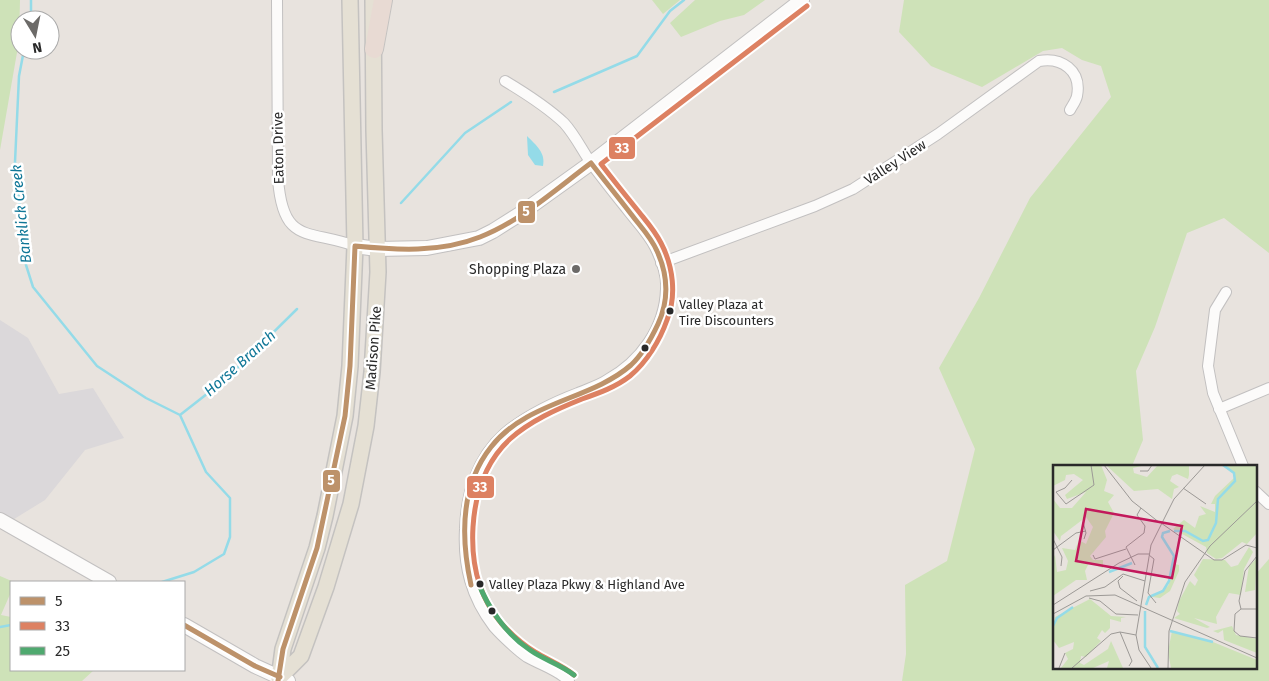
<svg xmlns="http://www.w3.org/2000/svg" width="1269" height="681" viewBox="0 0 1269 681" font-family="'Fira Sans',sans-serif">
  <rect width="100%" height="100%" fill="#e8e3de"/>
  <!-- industrial -->
  <path fill="#dbd8da" d="M0,320L28,338L59,394L93,388L124,438L85,450L45,500L6,524L0,520Z"/>
  <!-- green -->
  <path fill="#cee2b8" d="M0,0H20L19,41L0,150Z
    M652,0H680L663,14Z
    M695,0H765L744,15L720,21L681,37L670,23Z
    M904,0H1269V253L1224,218L1187,233L1155,327L1136,371L1143,440L1132,466H1054V667H1255V575L1269,559V681H902L906,654L905,585L947,561L975,449L939,368L979,298L1030,198L1111,97L1101,66L1082,60L1062,48L1043,51L982,87L931,66L899,32Z
    M0,576L14,582H11V592L1,615L11,617V670H94L82,681H0Z"/>
  <!-- water -->
  <path fill="#94dbe8" d="M527,136C536,145 546,153 543,166L535,165L528,155Z"/>
  <g fill="none" stroke-linecap="round" stroke-linejoin="round">
    <!-- stream -->
    <path stroke="#94dbe8" stroke-width="2.5" d="M31,20V0
      M24,50L19,76L15,162L26,265L33,287L97,366L146,398L180,415L206,472L230,498V537L224,554L194,572L162,582
      M554,92L637,56L670,11L684,0
      M401,203L465,133L511,102
      M180,415L226,379L297,309
      M0,627L11,625"/>
    <defs>
      <path id="street" d="M277,0L278,179C283,245 308,229 355,246
        M505,81C525,93 546,106 564,123C575,135 582,150 591,163C602,178 614,193 626,208C635,220 648,233 655,247C661,259 667,276 666,289C665,328 640,362 607,380C598,386 587,389 578,393C552,403 525,416 504,434C477,458 466,494 465,529C463,566 471,597 494,627C502,636 518,651 527,657C541,665 558,670 569,681
        M661,263L815,206L853,189L938,134L1039,61C1061,57 1082,70 1077,96C1076,101 1072,106 1070,110
        M1226,292L1215,310L1208,366L1213,393L1243,466
        M1219,409L1269,388
        M1255,491L1269,504"/>
      <path id="secondary" d="M355,246L377,249L427,248L479,238L493,231L520,214L591,163L802,0
        M0,520L109,582
        M184,625L255,666L288,681"/>
      <path id="primary" d="M280,677L301,656L326,587L351,504L366,426L372,372L378,272L374,130L373,0
        M279,679L283,649L317,548L325,516L345,416L350,366L355,246L350,0"/>
      <path id="highway" d="M374,49L383,0"/>
    </defs>
    <!-- street casing -->
    <use href="#street" stroke="#c2c0c0" stroke-width="12"/>
    <!-- secondary casing -->
    <use href="#secondary" stroke="#c2c0c0" stroke-width="16"/>
    <!-- primary casing -->
    <use href="#primary" stroke="#c4c2c0" stroke-width="18"/>
    <!-- highway casing -->
    <use href="#highway" stroke="#c4c2c0" stroke-width="20"/>
    <!-- street -->
    <use href="#street" stroke="#fcfbfa" stroke-width="10"/>
    <!-- secondary -->
    <use href="#secondary" stroke="#fcfbfa" stroke-width="14"/>
    <!-- primary -->
    <use href="#primary" stroke="#e5e0d4" stroke-width="15"/>
    <!-- highway -->
    <use href="#highway" stroke="#e8dad3" stroke-width="18"/>
    <defs>
      <path id="bus-1" d="M184,625L255,666L280,677
        M278,681L283,649L317,548L345,416L350,366L355,246C396,250 440,253 480,237C521,221 556,189 591,163C604,180 618,197 631,214C640,226 651,237 657,251C668,275 669,300 658,324C651,339 643,354 631,365C591,400 527,401 491,447C460,486 461,539 471,585"/>
      <path id="bus-2" d="M574,675C562,665 548,660 535,652C522,644 511,634 501,623C478,596 471,562 473,527C475,495 485,462 510,439C530,421 557,409 582,399C599,393 616,387 630,376C647,362 660,340 667,320C677,295 673,266 661,243C655,231 647,222 639,212C626,196 614,181 601,164L807,6"/>
      <path id="bus-3" d="M478,582C488,608 506,634 530,650C544,660 560,664 574,675"/>
    </defs>
    <!-- bus-1 casing -->
    <use href="#bus-1" stroke="#fff" stroke-width="9"/>
    <!-- bus-2 casing -->
    <use href="#bus-2" stroke="#fff" stroke-width="9"/>
    <!-- bus-3 casing -->
    <use href="#bus-3" stroke="#fff" stroke-width="9"/>
    <!-- bus-1 -->
    <use href="#bus-1" stroke="#bd926a" stroke-width="5"/>
    <!-- bus-2 -->
    <use href="#bus-2" stroke="#dd8162" stroke-width="5"/>
    <!-- bus-3 -->
    <use href="#bus-3" stroke="#4fa96f" stroke-width="5"/>
  </g>
  <!-- markers -->
  <circle fill="#6c6a68" stroke="#fff" stroke-width="2" cx="576" cy="269" r="5"/>
  <g fill="#292929" stroke="#fff" stroke-width="2">
    <circle cx="670" cy="311" r="4.5"/>
    <circle cx="645" cy="348" r="4.5"/>
    <circle cx="480" cy="584" r="4.5"/>
    <circle cx="492" cy="611" r="4.5"/>
  </g>
  <g text-anchor="middle" stroke-width="5" stroke-linejoin="round" paint-order="stroke">
    <!-- bus labels -->
    <g font-size="13" fill="#292929" stroke="#fff" text-anchor="start">
      <text x="679" y="309">Valley Plaza at<tspan x="679" dy="16">Tire Discounters</tspan></text>
      <text x="489" y="589">Valley Plaza Pkwy &amp; Highland Ave</text>
    </g>
    <!-- street labels -->
    <g font-size="14" fill="#292929" stroke="#fff">
      <text transform="translate(278 148) rotate(-91)" y="5">Eaton Drive</text>
      <text transform="translate(895 162) rotate(-33)" y="5">Valley View</text>
      <text transform="translate(373 348) rotate(-86)" y="5">Madison Pike</text>
    </g>
    <!-- poi labels -->
    <g font-size="14" fill="#292929" stroke="#fff" text-anchor="end">
      <text x="566" y="274">Shopping Plaza</text>
    </g>
    <!-- water labels -->
    <g font-size="15" font-style="italic" fill="#107797" stroke="#fff">
      <text transform="translate(21 214) rotate(-96)" y="5">Banklick Creek</text>
      <text transform="translate(240 363) rotate(-42)" y="5">Horse Branch</text>
    </g>
  </g>
  <!-- overview -->
  <g transform="translate(1053 465)">
    <rect width="204" height="204" fill="#e8e3de"/>
    <path d="M0,0H48L54,15L51,26L61,30L55,37L61,48L52,66L53,72L37,91L40,95H50V103L36,98L32,106L34,115H23L0,131V94L2,90L4,107L13,105L15,96L9,83L22,85L26,75L33,79L40,62L33,52L8,71L7,76L0,66V34L7,43H19L33,27L14,34L12,30L30,15L21,9L13,10L12,15L0,21ZM53,0H93L80,3L81,8L94,12L105,0H136V10L135,14L124,9L119,11L117,16L126,22L121,24L119,34L105,24L81,26ZM168,0H204V68L194,79L189,77L169,93L163,94L154,88L153,82L120,64L131,55L142,63L146,51L153,49L147,41L162,47V39H158L162,31L181,13L180,8ZM196,82L200,87L191,104L188,130L176,128L163,152L164,159L141,153L157,162L154,163L121,153L127,149L124,146L126,136L137,116L142,121L145,115L141,110L150,94L172,95L178,102L185,100ZM204,93L202,125L192,127L196,101ZM122,99L126,100V106L117,126L107,133L99,132L115,121ZM37,134L58,151L73,152L68,153V157L57,154V163L52,168L49,165L44,173L48,176L33,192L28,191L27,198L31,200L55,184L58,176L70,203H54L56,196L40,203H8L15,194L12,188L20,184L21,177L6,183L0,175L2,152ZM179,161L183,170L204,174V188L171,175L170,165L165,168L160,166ZM119,166L160,177L204,195V203H118L115,187Z" fill="#cee2b8"/>
    <path fill="none" stroke="#94dbe8" stroke-width="2.5" d="M121,66H132L150,76L155,75L163,58L165,34L182,16L181,8L170,0M56,107L79,98M93,140L96,132L110,126L116,116L121,91L109,72L110,68L117,66M92,146V182L105,203M0,161L4,153L20,142M117,166L160,177"/>
    <path fill="none" stroke="#9c9996" stroke-width="1" d="M51,0L79,36L107,58M87,6H95L99,0M19,15L12,23L3,27L13,39L41,20L38,0M130,23L153,39M30,57L33,68L31,74M108,58L161,95H169L193,80L204,83M0,74L9,92L8,101M0,85L23,68L33,66M40,90L42,94L73,84M96,90L101,94L95,128L103,138M82,100L73,82L91,68L92,61L84,50L88,43M70,111L65,116L67,123L84,136M37,126L52,122L70,109L92,116M36,133L47,136L63,149L85,150M0,140L66,98L85,89H96M188,144L186,136L192,106L204,91M188,144L182,149L181,166L187,171L204,173M188,144H204M0,149L33,131L62,130L204,193M67,167L79,196L76,201M6,203L12,188M19,203L58,169L67,167L83,170M98,203L86,185L83,170L98,80L121,34L152,0M115,203L116,166L132,117L157,81L204,36"/>
    <path fill="#c2185b" fill-opacity="0.15" stroke="#c2185b" stroke-width="2.5" d="M33,44L129,61L119,113L23,96Z"/>
    <rect width="204" height="204" fill="none" stroke="#292929" stroke-width="2.5"/>
  </g>
  <g stroke="#fff" stroke-width="2">
    <rect x="608" y="136" width="28" height="24" rx="5" fill="#dd8162"/>
    <rect x="517" y="200" width="19" height="24" rx="5" fill="#bd926a"/>
    <rect x="322" y="469" width="19" height="24" rx="5" fill="#bd926a"/>
    <rect x="466" y="475" width="29" height="24" rx="5" fill="#dd8162"/>
  </g>
  <g font-size="14" text-anchor="middle" font-weight="bold" fill="#fff">
    <text x="622" y="153">33</text>
    <text x="526" y="216">5</text>
    <text x="331" y="485">5</text>
    <text x="480" y="492">33</text>
  </g>
  <!-- legend -->
  <rect x="10" y="581" width="175" height="90" fill="#ffffff" stroke="#a9a9a9"/>
  <rect x="20" y="597" width="25" height="8" fill="#bd926a" stroke="#a9a9a9"/>
  <text x="55" y="606" font-size="15" fill="#292929">5</text>
  <rect x="20" y="622" width="25" height="8" fill="#dd8162" stroke="#a9a9a9"/>
  <text x="55" y="631" font-size="15" fill="#292929">33</text>
  <rect x="20" y="647" width="25" height="8" fill="#4fa96f" stroke="#a9a9a9"/>
  <text x="55" y="656" font-size="15" fill="#292929">25</text>
  <!-- north arrow -->
  <g transform="translate(35 35) rotate(170)"><circle r="24" fill="#ffffff" stroke="#a9a9a9"/>
  <path d="M0-4L9 19L0 12L-9 19Z" fill="#6c6a68"/>
  <text y="-8" font-size="14" font-weight="bold" text-anchor="middle" fill="#292929">N</text>
  </g>
</svg>
